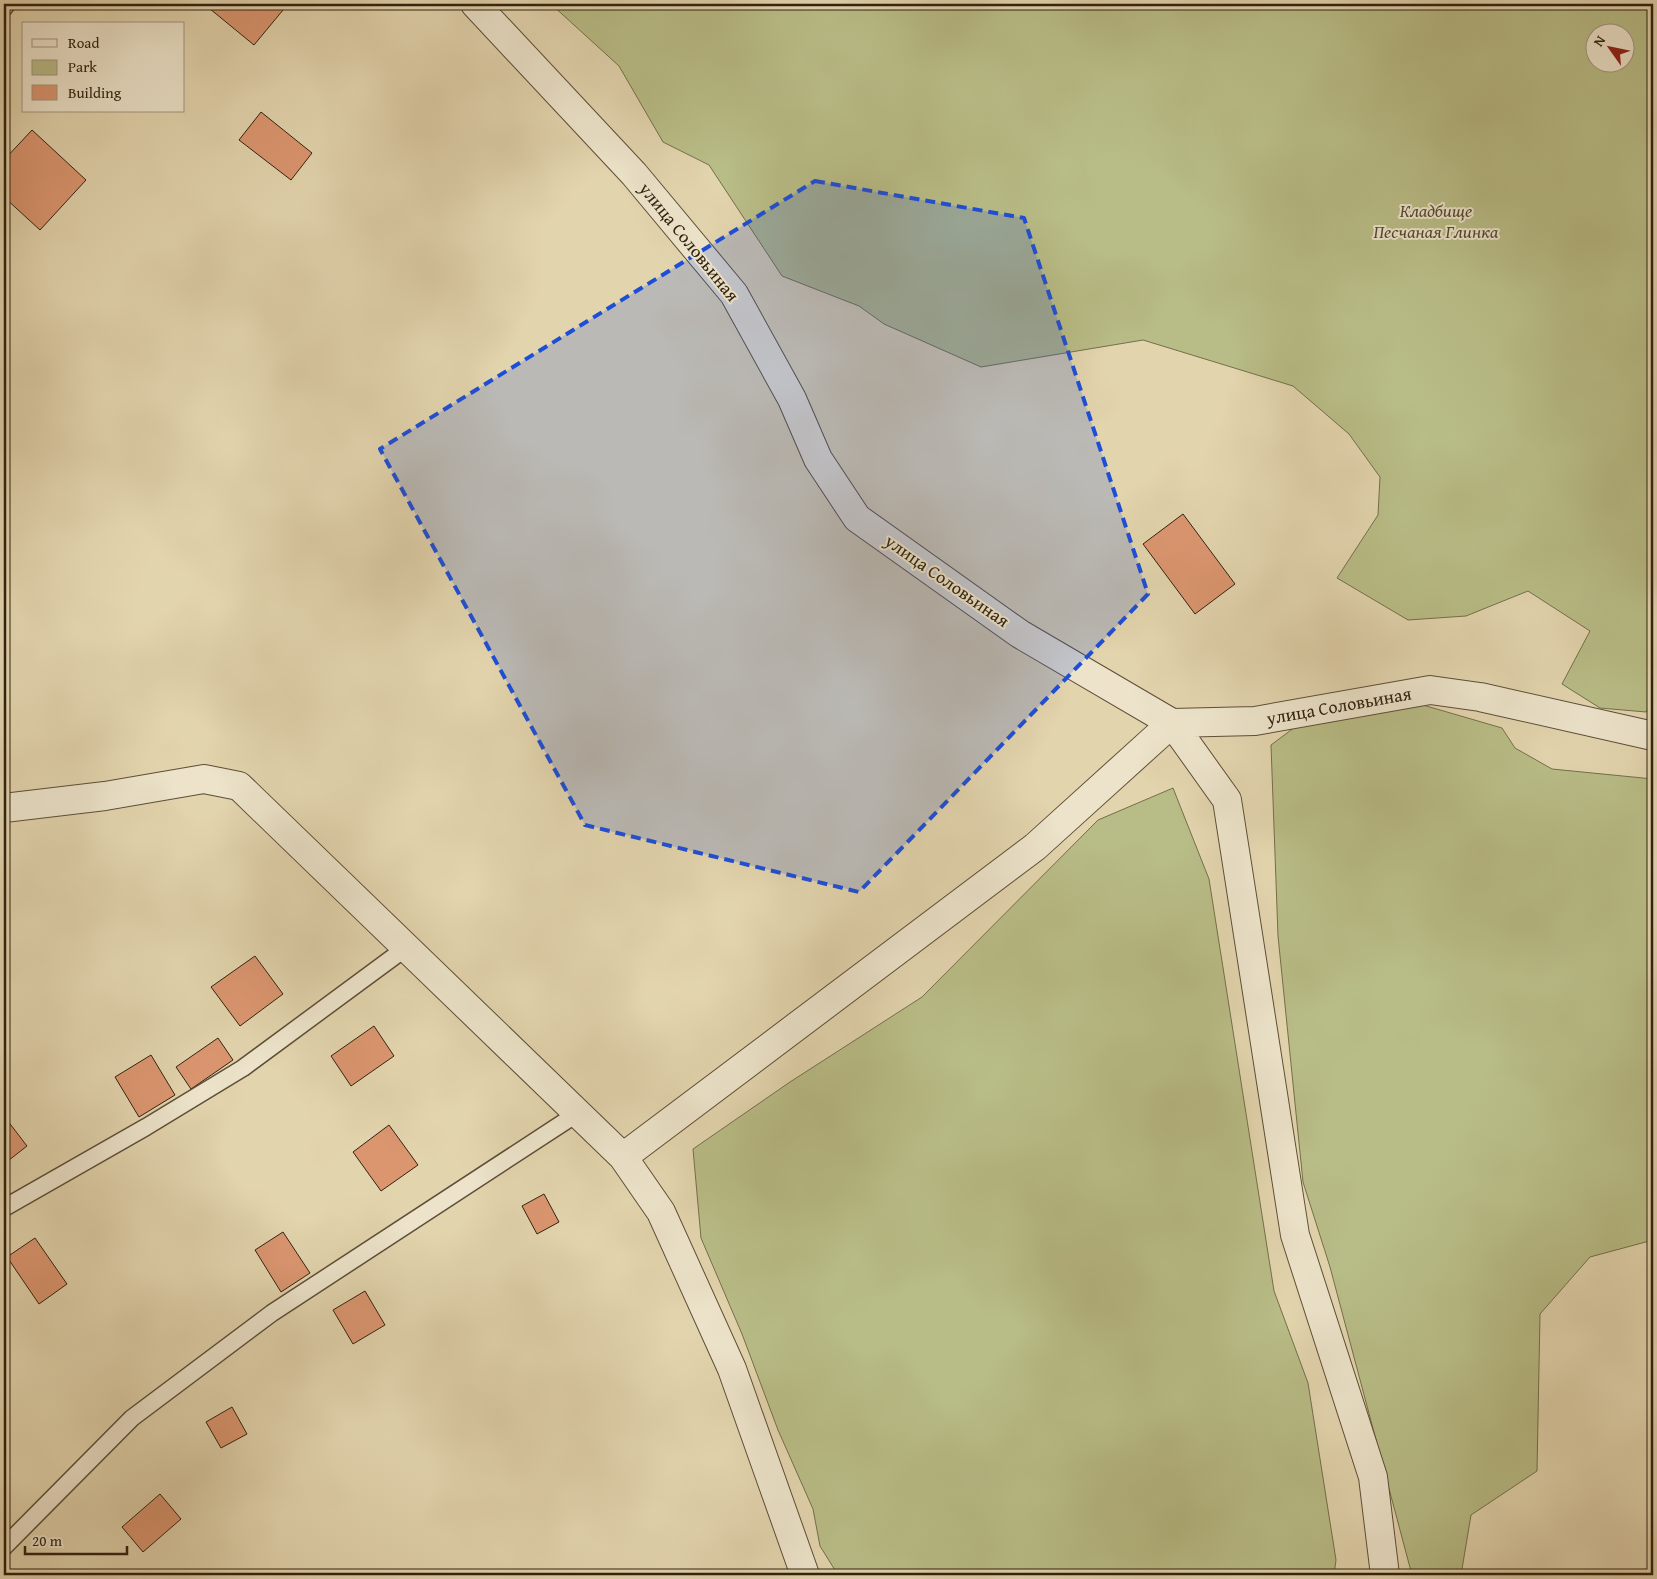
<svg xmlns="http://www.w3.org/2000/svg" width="1657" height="1579" viewBox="0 0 1657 1579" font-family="'Gentium Book Plus',serif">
  <rect width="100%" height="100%" fill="#e2d4ad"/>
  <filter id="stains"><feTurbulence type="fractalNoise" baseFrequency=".004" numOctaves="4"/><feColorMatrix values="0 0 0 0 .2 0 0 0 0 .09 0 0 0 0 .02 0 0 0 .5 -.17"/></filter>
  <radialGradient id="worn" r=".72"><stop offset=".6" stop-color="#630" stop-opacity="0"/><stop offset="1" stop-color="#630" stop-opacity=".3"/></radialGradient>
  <!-- green -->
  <path fill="#b8bc86" stroke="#746f4b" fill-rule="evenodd" d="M551,4H1653V698L1646,712L1600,708L1562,684L1590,631L1528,591L1466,616L1408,620L1337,578L1378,515L1380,477L1349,434L1293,386L1143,340L981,367L884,324L859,306L782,276L709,165L663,142L619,66ZM1594,32H1624V62H1594Z
    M1416,703L1502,728L1515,748L1552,769L1653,779V1240L1590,1257L1540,1314L1537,1471L1471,1515L1461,1575H1412L1330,1267L1303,1182L1278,936L1271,745L1299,724Z
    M1173,788L1209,879L1274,1291L1308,1383L1336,1560L1334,1575H838L820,1546L813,1509L778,1430L742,1334L701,1238L693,1149L790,1082L922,997L1098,820Z"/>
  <!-- building -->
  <path fill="#db9670" stroke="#312210" d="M204,4H288L254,45Z
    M261,112L312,153L291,180L239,140Z
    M32,130L86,180L40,230L4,197V160Z
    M1183,514L1235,584L1195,614L1143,544Z
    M255,956L283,994L240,1026L211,987Z
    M374,1026L394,1056L351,1086L331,1056Z
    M218,1038L233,1060L191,1089L176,1067Z
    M151,1055L175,1095L139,1117L115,1077Z
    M4,1116L27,1146L4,1164Z
    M389,1125L418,1165L381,1191L353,1152Z
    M544,1194L559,1222L537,1234L522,1206Z
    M283,1232L310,1273L281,1292L255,1250Z
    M35,1238L67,1284L39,1304L7,1257Z
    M365,1291L385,1325L353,1344L333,1310Z
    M232,1407L247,1434L221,1448L206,1422Z
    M160,1494L181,1519L143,1552L122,1527Z"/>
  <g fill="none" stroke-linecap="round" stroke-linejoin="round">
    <defs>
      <path id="service" d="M4,8L7,4
        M4,1208L146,1127L243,1068L407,947
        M4,1547L132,1418L272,1313L578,1113"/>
      <path id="minor" d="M475,4L634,174L734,294L792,399L818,459L857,518L1020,634L1172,723L1255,721L1430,690L1480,697L1653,736
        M1172,723L1227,800L1295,1235L1373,1477L1385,1575
        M4,808L105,796L204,779L239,786L623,1157L661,1212L732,1369L805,1575
        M623,1157L1035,847L1172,723"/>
    </defs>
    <!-- service casing -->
    <use href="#service" stroke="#5d4e37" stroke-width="19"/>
    <!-- minor casing -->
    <use href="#minor" stroke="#5d4e37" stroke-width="30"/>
    <!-- service -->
    <use href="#service" stroke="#ece3ca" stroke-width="16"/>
    <!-- minor -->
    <use href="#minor" stroke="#ece3ca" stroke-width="28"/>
  </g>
  <!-- marked area -->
  <path fill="#1d4ed8" fill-opacity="0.2" stroke="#1d4ed8" stroke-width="4" stroke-dasharray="10 6" stroke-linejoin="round" d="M815,181L1024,218L1148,594L859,892L585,825L380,449Z"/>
  <g text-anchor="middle" stroke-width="4" stroke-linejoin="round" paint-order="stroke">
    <!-- park labels -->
    <g font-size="18" font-style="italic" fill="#53482e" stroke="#ece3ca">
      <text x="1436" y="217">Кладбище<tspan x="1436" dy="21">Песчаная Глинка</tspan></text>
    </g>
    <!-- street labels -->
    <g font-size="18" fill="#312210" stroke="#ece3ca">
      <text transform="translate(689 242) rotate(51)" y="6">улица Соловьиная</text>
      <text transform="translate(947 581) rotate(35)" y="6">улица Соловьиная</text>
      <text transform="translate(1339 706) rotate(-10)" y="6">улица Соловьиная</text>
    </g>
  </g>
  <!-- margin -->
  <rect width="1657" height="1579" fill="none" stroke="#e2d4ad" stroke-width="20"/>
  <rect x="5" y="5" width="1647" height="1569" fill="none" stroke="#312210" stroke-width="2.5"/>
  <rect x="10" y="10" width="1637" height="1559" fill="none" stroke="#312210"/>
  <!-- legend -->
  <rect x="22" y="22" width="162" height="90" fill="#ece3ca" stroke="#a19680"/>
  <rect x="32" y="39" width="25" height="8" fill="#ece3ca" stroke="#a19680"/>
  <text x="68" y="48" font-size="15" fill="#312210">Road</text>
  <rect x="32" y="60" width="25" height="15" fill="#b8bc86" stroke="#a19680"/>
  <text x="68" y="72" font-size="15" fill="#312210">Park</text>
  <rect x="32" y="85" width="25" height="15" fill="#db9670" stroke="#a19680"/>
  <text x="68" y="98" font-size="15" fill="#312210">Building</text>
  <!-- north arrow -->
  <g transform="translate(1610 48) rotate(303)"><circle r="24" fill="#ece3ca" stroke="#a19680"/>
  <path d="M0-4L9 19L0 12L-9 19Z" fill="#8f2418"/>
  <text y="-8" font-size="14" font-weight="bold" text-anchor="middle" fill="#312210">N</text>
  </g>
  <!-- scale -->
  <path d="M25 1546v8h102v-8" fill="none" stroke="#312210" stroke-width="2.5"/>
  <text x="32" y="1546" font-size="15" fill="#312210" stroke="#ece3ca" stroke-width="4" paint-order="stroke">20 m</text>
  <rect width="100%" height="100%" filter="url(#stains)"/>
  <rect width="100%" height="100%" fill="url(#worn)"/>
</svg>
